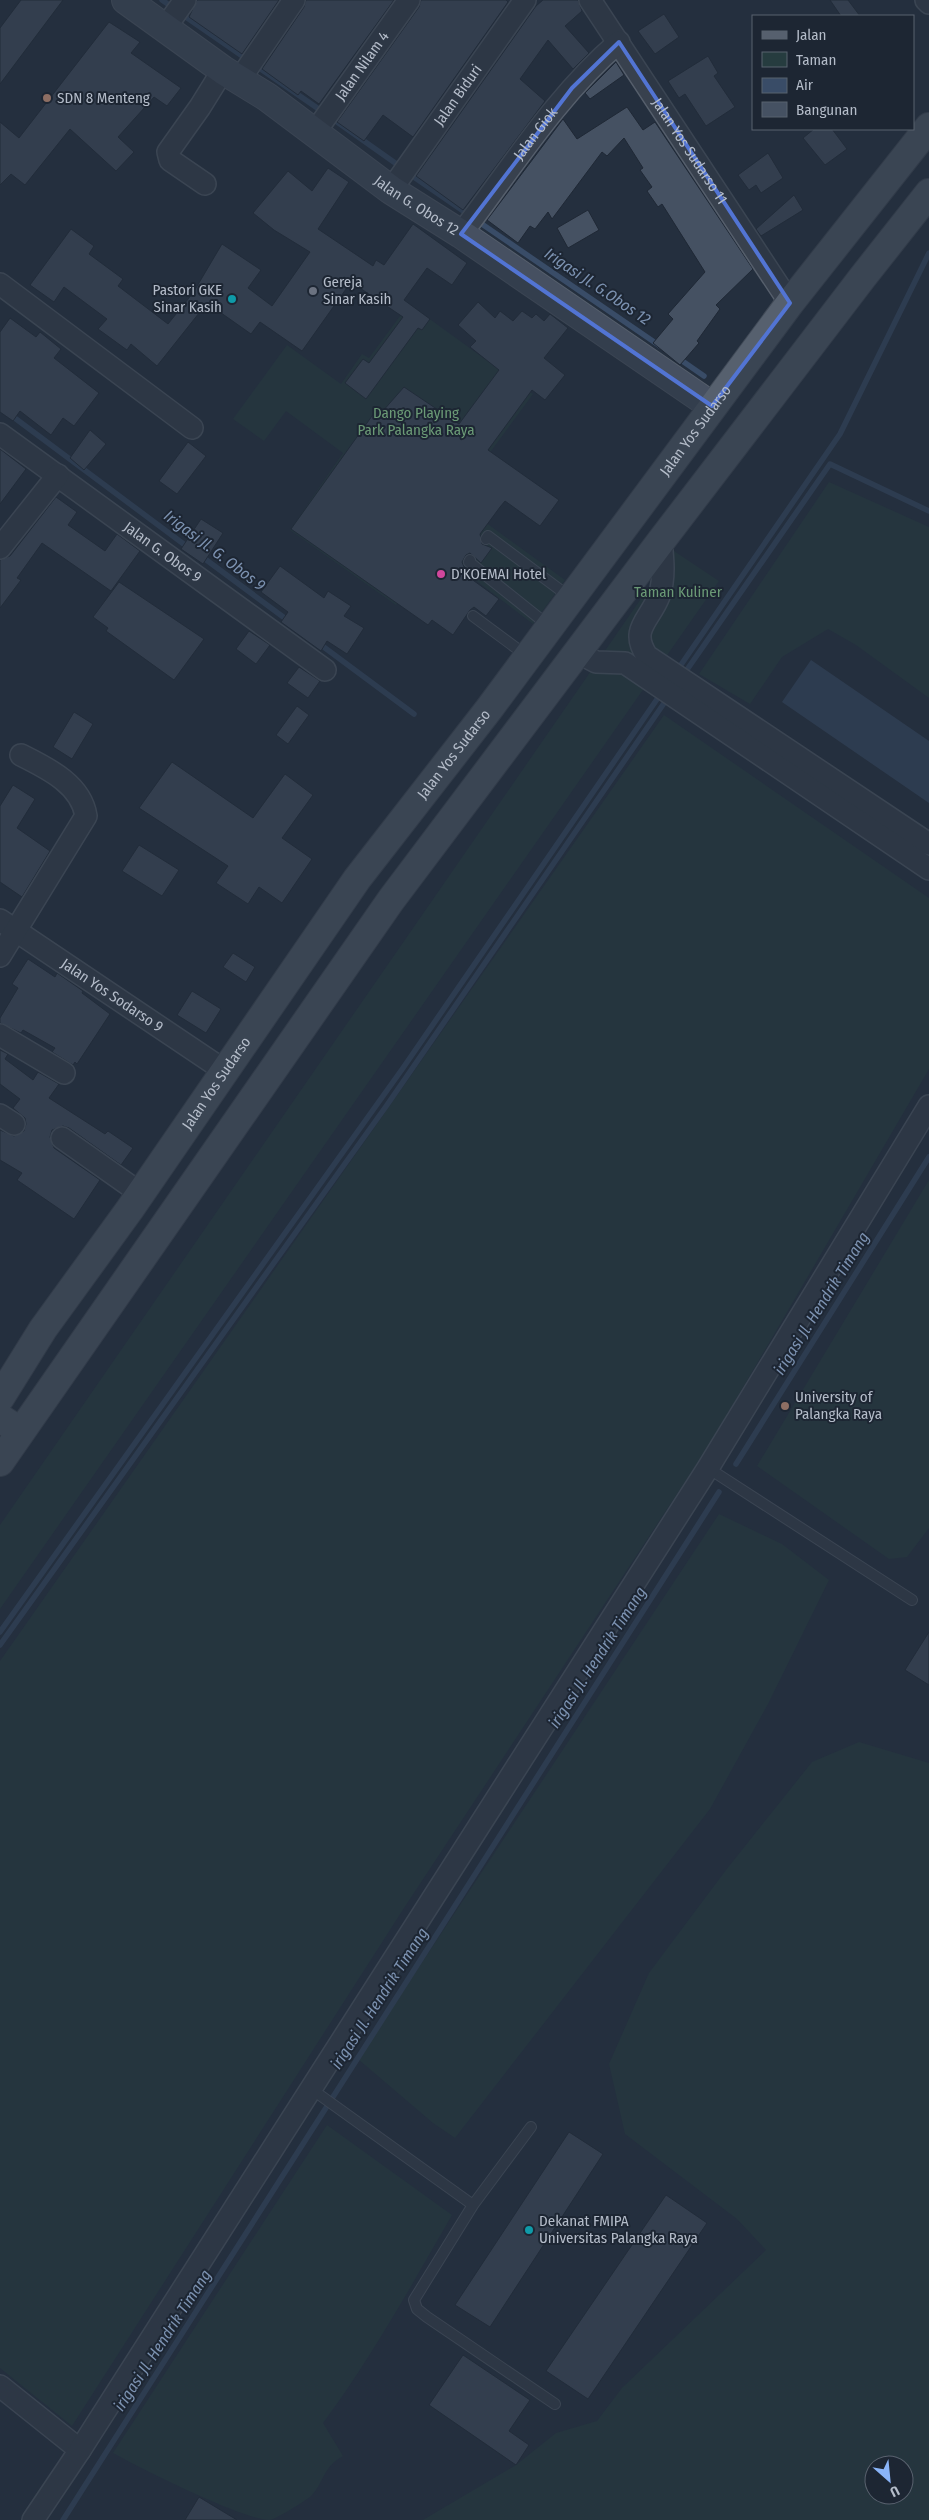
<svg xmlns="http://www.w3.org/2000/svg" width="929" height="2520" viewBox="0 0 929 2520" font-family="'Fira Sans Condensed',sans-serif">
  <rect width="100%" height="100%" fill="#242f3e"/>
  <!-- green -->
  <path fill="#263c3f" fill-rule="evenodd" d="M409,304L533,394L458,496L485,522L565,580L533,624L436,550L396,605L290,530L343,453L286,411L264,441L233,419L287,345L341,384L362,354L369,358Z
    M829,482L929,527V698L856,645L828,629L782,657L750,704L699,674Z
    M674,551L719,581L0,1609V1525Z
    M664,715L929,898V1069L710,1444L404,1908L72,2426L0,2368V1661Z
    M929,1180V1528L907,1557L889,1559L757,1466Z
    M719,1514L782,1544L829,1580L768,1704L710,1809L455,2138L433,2123L358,2059Z
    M859,1742L929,1763V2520H423L516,2465L556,2433L597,2421L622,2388L766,2250L737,2219L625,2134L609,2064L649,1973L726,1870L812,1762ZM874,2465H904V2495H874Z
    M327,2125L452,2215C411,2286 372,2357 323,2423L343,2456C322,2467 324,2484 310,2497C303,2502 278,2518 270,2520C243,2520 140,2468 113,2453Z"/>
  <!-- water -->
  <path fill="#394c67" d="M811,660L929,741V803L782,702Z"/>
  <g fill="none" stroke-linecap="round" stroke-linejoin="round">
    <!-- stream -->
    <path stroke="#394c67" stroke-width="5.5" d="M162,0L175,9
      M180,13L248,60
      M255,65L323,112
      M330,117L398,165
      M408,173L469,215
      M476,220L660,346
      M678,358L704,376
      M0,407L189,548
      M201,556L290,622
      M317,642L414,714
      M676,672L840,434L929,253
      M684,674L830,464L929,511
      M736,1464L929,1157
      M0,1632L403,1068L662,692
      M0,1645L387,1105L669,696
      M63,2520L719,1492"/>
  </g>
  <!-- building -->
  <path fill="#455162" stroke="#1f2835" d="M21,0H63L0,84V28Z
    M197,0H279L242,54L189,17Z
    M306,0H394L319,104L301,91L298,95L262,69L304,7Z
    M421,0H506L508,2L413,137L383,115L364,141L337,122L419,7Z
    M543,0H578L582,11L565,26L589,53L573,69L548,40L520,79L545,101L463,210L416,176L536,6Z
    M830,0H848L860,16H841Z
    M664,14L679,37L655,54L638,31Z
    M109,22L140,42L131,53L181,88L167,106L154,97L118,137L134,152L116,171L70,129L25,185L11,174L0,185V122L19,138Z
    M708,56L718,73L714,76L735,107L706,126L685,94L679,98L668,81Z
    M616,62L624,75L590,99L585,93Z
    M627,107L643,130L655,122L753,269L716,305L720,309L697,341L699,343L680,365L653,343L673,319L668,314L705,272L662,204L658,207L647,191L652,187L640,170L643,168L624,138L607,156L602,152L552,219L548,212L535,229L530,226L518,243L487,220L563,119L577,139Z
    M814,129H832L847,149L825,165L803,138Z
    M768,153L783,178L761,193L756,185L749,190L738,175Z
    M328,168L349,182L318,229L373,266L376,260L384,265L413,224L467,263L452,285L427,268L404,300L430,319L422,330L418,328L366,399L345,383L363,359L369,363L403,317L351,282L302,351L260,322L251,334L207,303L157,366L131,344L127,350L98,329L107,319L64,287L54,302L30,285L71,229L94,246L89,254L123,279L118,286L168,324L193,293L222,244L261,270L248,288L272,306L310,252L274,230L253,213L288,171L312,191Z
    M794,195L803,210L761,236L756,229Z
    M588,210L599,230L568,248L557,228Z
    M478,302L495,318L500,311L513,321L522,311L532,318L536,314L544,321L550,314L568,328L544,358L565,375L545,400L532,390L488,450L559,500L540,526L505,501L500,507L480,534L482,544L492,548L481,563L470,553L466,555L462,562L464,567L473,574L470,578L499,599L486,616L474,607L470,610L453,635L432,620L428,625L291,529L377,409L382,412L404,387L459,424L499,370L470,347L476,341L458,325Z
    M10,318L36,337L40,332L61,349L54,358L99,393L74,426L63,418L51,435L20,411L13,421L0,412V332Z
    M90,430L106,444L84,470L70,458Z
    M188,442L206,456L177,494L159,481Z
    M0,449L26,469L0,504Z
    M56,497L77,512L68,525L105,551L117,534L140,551L111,591L42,543L17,578L21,580L0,608V560L10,556Z
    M201,519L223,533L203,564L181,549Z
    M280,566L324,598L328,591L351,606L344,616L364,628L347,654L327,641L321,651L281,622L288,612L261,592Z
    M119,582L204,639L174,680L106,631L108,628L93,617Z
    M249,631L270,645L256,664L236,649Z
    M299,667L320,681L308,698L287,683Z
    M297,706L309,715L288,744L276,735Z
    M74,712L93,724L72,759L53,747Z
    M172,762L253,818L285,774L313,795L282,838L312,859L282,903L259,887L248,904L216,883L228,866L139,808Z
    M13,785L35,799L17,828L50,851L22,897L0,882V806Z
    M139,845L179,870L162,896L122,871Z
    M233,953L255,967L246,982L223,967Z
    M28,959L55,977L57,973L83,991L82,993L110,1014L77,1064L75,1062L73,1065L52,1052L55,1048L23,1030L21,1033L0,1023V1018L18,988L12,984Z
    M192,991L221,1009L206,1033L177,1015Z
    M0,1050L8,1054L5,1059L33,1080L38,1072L59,1084L49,1098L105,1134L108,1131L133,1148L121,1165L69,1128L63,1126L52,1130L50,1137L54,1148L100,1180L74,1219L17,1180L22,1173L0,1160V1130L14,1136L24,1131L26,1124L25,1118L13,1108L20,1099L0,1084Z
    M929,1632V1685L905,1670Z
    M569,2132L603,2154L490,2327L455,2305Z
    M666,2195L707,2223L588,2399L546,2371Z
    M463,2355L530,2400L509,2431L529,2445L516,2465L429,2405Z
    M199,2497L237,2520H185Z"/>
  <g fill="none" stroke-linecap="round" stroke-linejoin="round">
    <defs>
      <path id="lane" d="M486,539L488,536L571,598
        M470,560L469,562L549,626
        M473,616L527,656
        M708,1468L912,1600
        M310,2088L473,2205
        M531,2127L473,2205L414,2300L417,2309L427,2317L555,2404"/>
      <g id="street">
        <path id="s1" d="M590,0L790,303"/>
        <path d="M926,0L929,3"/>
        <path d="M165,28L185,0"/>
        <path d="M240,79L294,0"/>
        <path id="s2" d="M315,132L409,0"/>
        <path d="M205,184L170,160L168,152L200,107L223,70"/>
        <path id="s3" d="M391,190L525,0"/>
        <path id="s4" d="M461,234C511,169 556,96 619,42"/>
        <path d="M0,284L192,428"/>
        <path id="s5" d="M0,434L325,670"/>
        <path d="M661,541C663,559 665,578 659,596C650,620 629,629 647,656L929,844"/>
        <path d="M0,548L58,475"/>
        <path d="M579,653L596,662L625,663L929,869"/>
        <path id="s6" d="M0,920L225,1071"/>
        <path d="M0,956L86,816C81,784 47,768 21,755"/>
        <path d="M0,1035L64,1073"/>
        <path d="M0,1115L14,1124"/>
        <path d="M62,1138L140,1193"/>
        <path d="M0,2386L80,2450"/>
        <path d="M33,2520L80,2450L708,1468L929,1106"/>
      </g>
      <g id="secondary">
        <path id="s7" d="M126,0L223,70L267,97L391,190L461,234L712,406"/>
      </g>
      <g id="primary">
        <path id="s8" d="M0,1398L43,1329L130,1209L357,879L489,709L790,303L929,127"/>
        <path d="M0,1418L20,1431"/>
        <path d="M0,1462L391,900L661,541L862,278L929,193"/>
      </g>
    </defs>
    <!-- lane casing -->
    <use href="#lane" stroke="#565f6c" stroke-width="12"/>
    <!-- street casing -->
    <use href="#street" stroke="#565f6c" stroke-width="24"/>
    <!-- secondary casing -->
    <use href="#secondary" stroke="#565f6c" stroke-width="30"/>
    <!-- primary casing -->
    <use href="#primary" stroke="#414a57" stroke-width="30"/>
    <!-- lane -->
    <use href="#lane" stroke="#38414e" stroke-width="10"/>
    <!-- street -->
    <use href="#street" stroke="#38414e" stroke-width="21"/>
    <!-- secondary -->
    <use href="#secondary" stroke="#465061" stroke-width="28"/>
    <!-- primary -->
    <use href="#primary" stroke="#56606e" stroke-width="28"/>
  </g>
  <!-- marked area -->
  <path d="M0 0H929V2520H0ZM619,42L790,303L712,406L461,234L572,88Z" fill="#242f3e" fill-opacity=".55" fill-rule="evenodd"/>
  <path fill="none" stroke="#5274d3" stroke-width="4" stroke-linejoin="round" d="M619,42L790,303L712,406L461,234L572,88Z"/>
  <!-- markers -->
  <g fill="#8d6e63" stroke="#1d2633" stroke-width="2">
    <circle cx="47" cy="98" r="5"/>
    <circle cx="785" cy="1406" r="5"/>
  </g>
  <circle fill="#6b7280" stroke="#1d2633" stroke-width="2" cx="313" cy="291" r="5"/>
  <g fill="#0f9aa8" stroke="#1d2633" stroke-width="2">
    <circle cx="232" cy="299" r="5"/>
    <circle cx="529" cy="2230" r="5"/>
  </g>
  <circle fill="#d1479c" stroke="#1d2633" stroke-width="2" cx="441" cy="574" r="5"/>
  <g text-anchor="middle" stroke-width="4" stroke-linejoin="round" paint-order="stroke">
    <!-- street labels -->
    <g font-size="15" fill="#b4bcc9" stroke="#1d2633">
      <text dy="5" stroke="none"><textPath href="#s2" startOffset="81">Jalan Nilam 4</textPath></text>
      <text dy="5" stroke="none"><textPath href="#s3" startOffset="116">Jalan Biduri</textPath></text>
      <text dy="5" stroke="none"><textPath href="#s4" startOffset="125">Jalan Giok</textPath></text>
      <text dy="5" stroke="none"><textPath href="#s1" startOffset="181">Jalan Yos Sudarso 11</textPath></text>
      <text dy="5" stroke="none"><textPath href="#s7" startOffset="356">Jalan G. Obos 12</textPath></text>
      <text dy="5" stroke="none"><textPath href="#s8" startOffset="1192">Jalan Yos Sudarso</textPath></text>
      <text dy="5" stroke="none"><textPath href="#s5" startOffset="201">Jalan G. Obos 9</textPath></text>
      <text dy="5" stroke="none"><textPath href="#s8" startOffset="788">Jalan Yos Sudarso</textPath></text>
      <text dy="5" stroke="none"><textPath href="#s6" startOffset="135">Jalan Yos Sodarso 9</textPath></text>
      <text dy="5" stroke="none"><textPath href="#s8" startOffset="382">Jalan Yos Sudarso</textPath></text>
    </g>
    <!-- poi labels -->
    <g font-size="15" fill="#b4bcc9" stroke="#1d2633" text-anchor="start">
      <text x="57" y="103">SDN 8 Menteng</text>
      <text x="323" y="287">Gereja<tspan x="323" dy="17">Sinar Kasih</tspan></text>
      <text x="222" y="295" text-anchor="end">Pastori GKE<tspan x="222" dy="17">Sinar Kasih</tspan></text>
      <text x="451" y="579">D'KOEMAI Hotel</text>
      <text x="795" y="1402">University of<tspan x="795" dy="17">Palangka Raya</tspan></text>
      <text x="539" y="2226">Dekanat FMIPA<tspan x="539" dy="17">Universitas Palangka Raya</tspan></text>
    </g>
    <!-- park labels -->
    <g font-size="15" fill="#6b9a76" stroke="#1d2633">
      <text x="416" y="418">Dango Playing<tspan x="416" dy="17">Park Palangka Raya</tspan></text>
      <text x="678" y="597">Taman Kuliner</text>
    </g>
    <!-- water labels -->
    <g font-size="16" font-style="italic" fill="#7c92b1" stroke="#1d2633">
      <text transform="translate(598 286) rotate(34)" y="6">Irigasi Jl. G.Obos 12</text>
      <text transform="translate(215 550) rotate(37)" y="6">Irigasi Jl. G. Obos 9</text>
      <text transform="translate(821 1303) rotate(-58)" y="6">irigasi Jl. Hendrik Timang</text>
      <text transform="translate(597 1657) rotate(-57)" y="6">irigasi Jl. Hendrik Timang</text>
      <text transform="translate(379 1998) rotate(-57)" y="6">irigasi Jl. Hendrik Timang</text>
      <text transform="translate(162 2340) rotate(-57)" y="6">irigasi Jl. Hendrik Timang</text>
    </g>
  </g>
  <!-- legend -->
  <rect x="752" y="15" width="162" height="115" fill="#1d2633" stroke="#59626f"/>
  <rect x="762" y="31" width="25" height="8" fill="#56606e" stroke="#59626f"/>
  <text x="796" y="40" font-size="15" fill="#b4bcc9">Jalan</text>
  <rect x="762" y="52" width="25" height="15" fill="#263c3f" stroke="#59626f"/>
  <text x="796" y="65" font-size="15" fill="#b4bcc9">Taman</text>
  <rect x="762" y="78" width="25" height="15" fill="#394c67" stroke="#59626f"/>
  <text x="796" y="90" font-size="15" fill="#b4bcc9">Air</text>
  <rect x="762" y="102" width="25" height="15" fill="#455162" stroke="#59626f"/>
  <text x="796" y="115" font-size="15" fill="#b4bcc9">Bangunan</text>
  <!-- north arrow -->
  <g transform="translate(889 2480) rotate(153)"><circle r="24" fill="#1d2633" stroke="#59626f"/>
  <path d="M0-4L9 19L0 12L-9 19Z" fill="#8ab4f8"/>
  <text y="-8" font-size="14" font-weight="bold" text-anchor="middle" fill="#b4bcc9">U</text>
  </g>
</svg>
